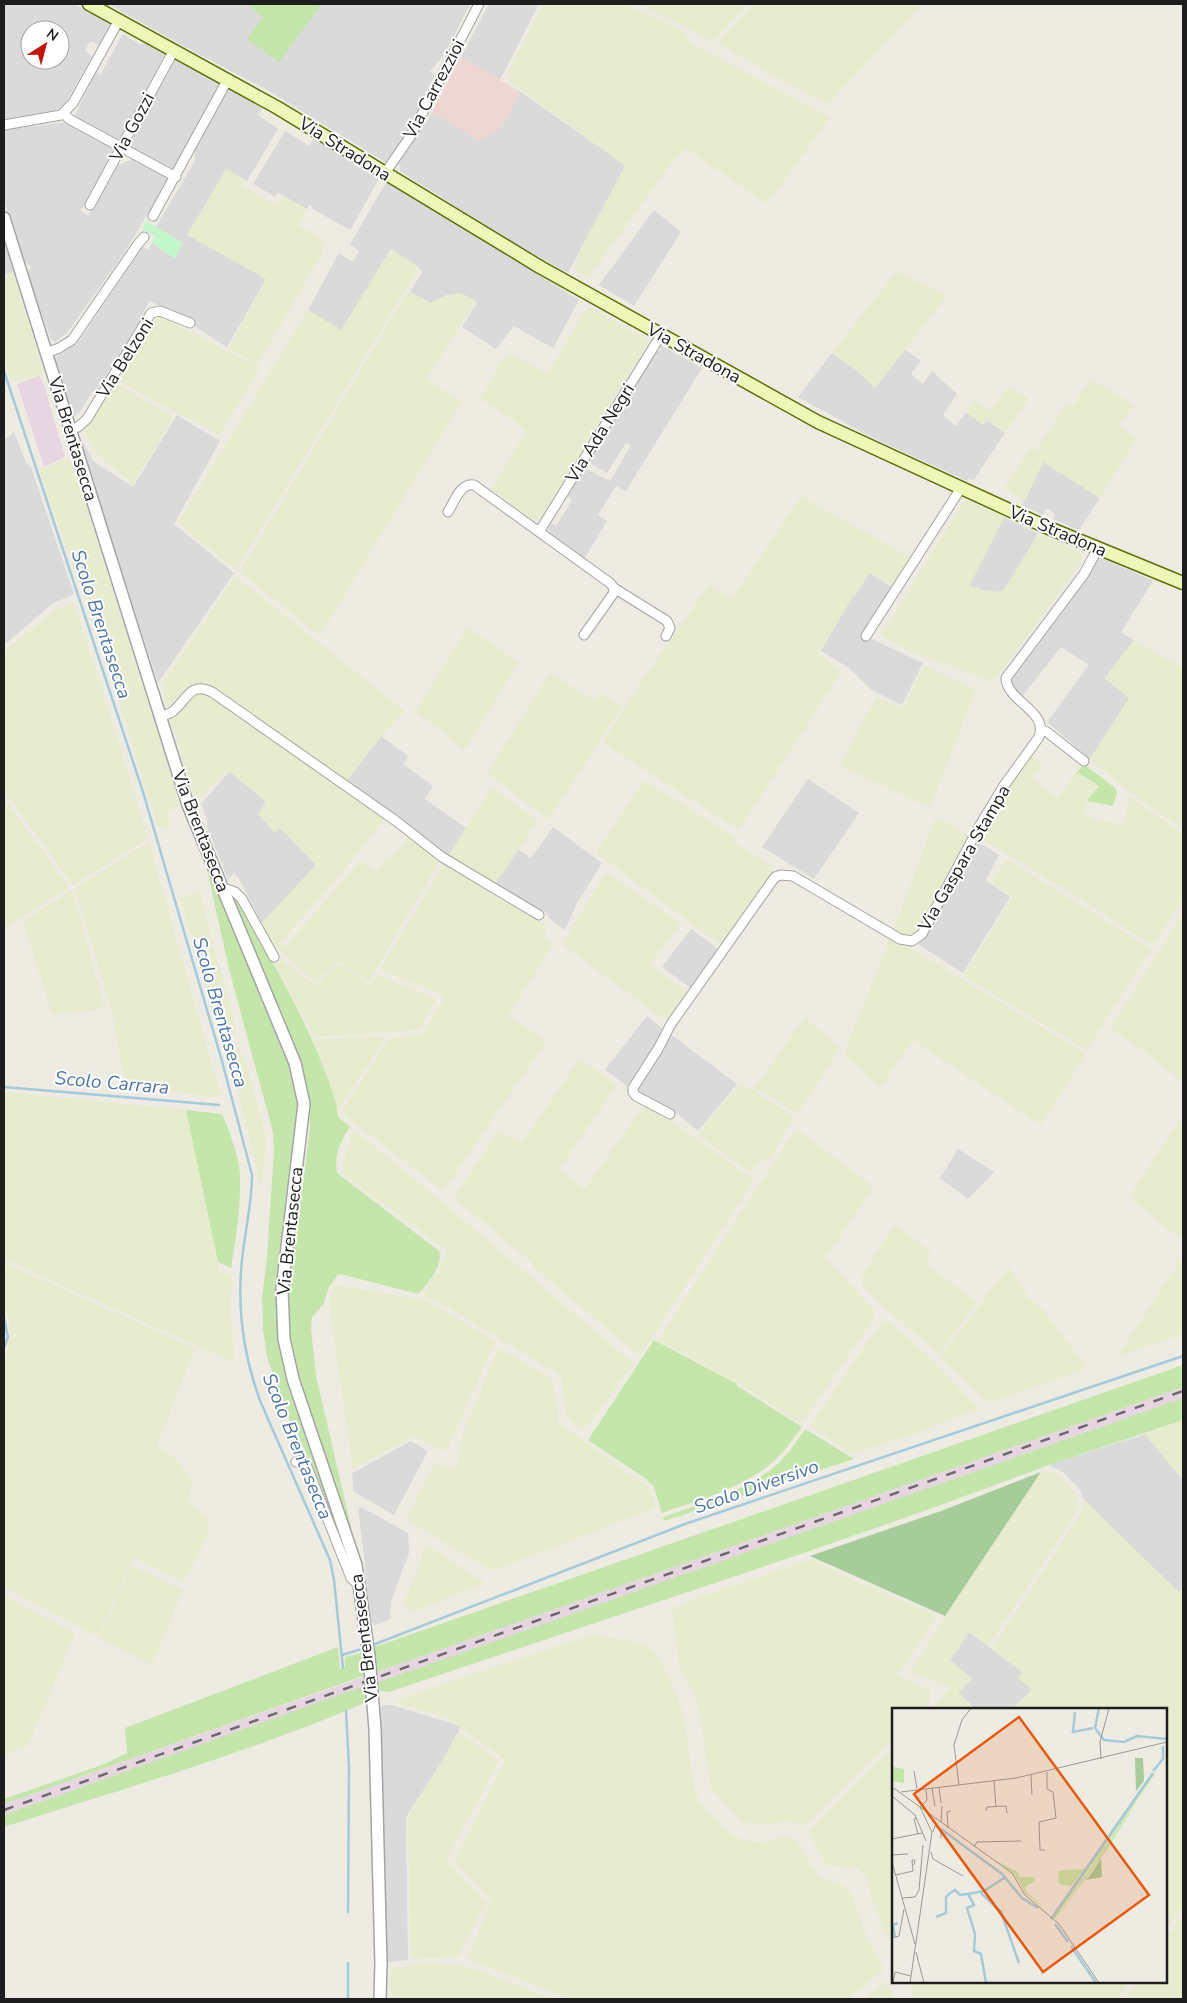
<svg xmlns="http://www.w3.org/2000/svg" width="1187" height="2003" viewBox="0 0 1187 2003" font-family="'Nunito Sans',sans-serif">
  <rect width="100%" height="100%" fill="#eeebe3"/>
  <!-- residential -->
  <path fill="#dbdada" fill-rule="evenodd" d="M4,4H74L108,22L110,26L99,45L90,41L85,51L92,56L69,97L63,106L53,111L4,119ZM30,30H60V60H30Z
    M108,4H249L248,5L264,17L301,30L322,4H470L445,53L430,72L435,76L425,92L426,97L401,144L385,162L271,92L189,49Z
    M489,4H539L500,80L461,57Z
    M123,34L141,45L144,41L167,54L120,141L74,117L96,72L100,75Z
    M173,58L221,84L173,171L126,145Z
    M227,87L263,107L258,115L278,129L247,181L226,169L266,279L227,347L192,325L193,318L189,320L182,318L150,301L143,312L142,318L95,393L92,392L80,412L71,419L53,359L77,344L143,247L148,250L152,243L175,258L183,243L156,227L195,160V148Z
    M521,92L626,166L568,273L504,237L400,171L399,162L423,122L427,121L432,112L479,140L501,128Z
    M67,122L116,149L85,205L80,210L88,216L115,166L135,158L169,178L124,253L67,333L55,342L51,339L27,274L31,267L25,262L23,264L4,200V130Z
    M285,131L309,146L314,138L380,177L350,230L313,209L310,204L307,209L278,193L275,197L253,184Z
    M387,181L579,300L553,348L514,326L496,349L462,327L477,302L468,296L447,295L430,303L410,292L423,271L391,249L341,331L308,310L339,253L353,262L359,251L350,244Z
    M654,210L681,232L634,306L599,285Z
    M4,240L13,272L4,275Z
    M659,344L702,368L626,491L616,486L598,515L607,521L584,559L550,535L549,528L551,524L556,526L572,500L566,495L583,467L610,481L631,445L626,443L607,473L587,461L653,353L661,350Z
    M905,350L921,361L911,374L923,384L932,371L957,394L943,415L956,426L966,412L983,425L987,420L1005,433L973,481L969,478L967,481L869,436L798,397L832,353L856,370L875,387Z
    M177,415L220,441L174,524L234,573L158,683L81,445L83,442L93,461L133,487Z
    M14,432L26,462L31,467L74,594L52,604L4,645V440Z
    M1043,462L1100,498L1079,530L1053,519L1055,514L1047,508L1043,515L1022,505Z
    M1004,517L1038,534L1004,590L999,592L982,590L969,586Z
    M1099,557L1153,581L1121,632L1134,640L1105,678L1130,698L1090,759L1047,722L1089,665L1061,647L1021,698L1011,685L1010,677L1084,582Z
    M869,573L892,587L862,634V636L868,637L923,663L902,705L873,691L849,668L821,651L853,596H855Z
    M381,736L408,756L403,764L433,786L425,799L466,828L449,855L435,847L346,782Z
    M230,771L266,802L275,832L280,827L316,865L262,923L239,879L234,873L228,879L207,827V819L201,804Z
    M808,779L859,813L814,879L762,847Z
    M553,827L602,863L577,903L565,930L550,919L546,913L538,907L535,908L495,884L517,849L531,858Z
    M975,840L999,855L986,880L1010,897L963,973L919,945Z
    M691,929L719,950L692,989L662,967Z
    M647,1016L664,1030L656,1046L627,1086L605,1070Z
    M669,1033L737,1084L698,1131L669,1107L654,1103L637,1092L638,1085Z
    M958,1149L994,1172L968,1199L940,1178Z
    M1145,1434L1183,1480V1589L1179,1593L1085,1501L1079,1489L1063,1472L1049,1465Z
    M411,1441L428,1451L394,1515L354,1492L352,1473Z
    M361,1507L408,1533L409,1553L391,1601L390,1619L375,1625L371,1622L367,1597L365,1563L358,1509Z
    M969,1632L1022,1672L1032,1690L1012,1709H976L958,1693L971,1678L950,1660Z
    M382,1705H392L461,1726L442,1762L406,1817L408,1960L387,1962L380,1711Z"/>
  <!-- commercial -->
  <path fill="#eed6d3" d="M461,57L521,92L501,128L479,140L432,112Z"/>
  <!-- industrial -->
  <path fill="#e7d5e2" d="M39,376L44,385L65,457L44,467L17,384Z
    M1183,1387V1398L4,1815V1804Z"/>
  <!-- farmland -->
  <path fill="#e8eccf" d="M544,4H625L679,29L687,36V39L690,42L830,118L767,204L685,148L668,168L588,278L574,269L580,250L625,166L507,79L519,51Z
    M637,4H748L713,42L691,30Z
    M754,4H923L828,104L762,69L718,43Z
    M226,169L244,179L241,185L277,206L283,196L307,209L299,225L325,242L322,254L257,365L229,348L266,279L187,235Z
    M391,249L419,267L236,570L178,523L308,310L341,330Z
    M13,272L44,373L12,383L4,358V275Z
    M896,272L947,296L875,388L856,370L832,353Z
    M410,292L430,303L457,293L468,296L476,301L426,380L462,401L322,633L319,635L240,572L407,293Z
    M589,307L649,341L541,518L536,521L510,504L492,489L525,432L515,421L480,399L503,358L511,354L548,374L583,313Z
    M162,317L260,368L219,436L196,421L184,417L116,379L149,323L155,318Z
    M1091,379L1134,405L1118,426L1137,438L1100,498L1043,462L1024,502L1005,487L1029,449L1036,451L1066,404L1072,407Z
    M115,386L122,387L174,417L133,484L98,455L83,430L110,388Z
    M1008,387L1029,398L1005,433L988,420L983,425L966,412L974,399L991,411Z
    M69,459L82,492L180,805L167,813L171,826L159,830L104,654L39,470Z
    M801,496L911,558L893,586L869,573L855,596H853L818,654L842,671L739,830L603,743L639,685L709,585L732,599Z
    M965,500L1004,517L969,586L982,590L999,592L1004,590L1038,534L1083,554L1081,562L1050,605L993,682L913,652L881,636Z
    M235,576L405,711L381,736L346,782L211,686L200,683L190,686L170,705L166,706L162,685Z
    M72,603L75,606L99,679L148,838L73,885L4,791V651L56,610Z
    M467,628L492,643L518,663L465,750L416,711Z
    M1134,640L1183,668V829L1131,793L1090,759L1129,698L1105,678Z
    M924,666L976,689L930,808L840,765L876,697L903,709Z
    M550,673L596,701L601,693L622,706L549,820L487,773Z
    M201,692L208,693L385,818L344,870L280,943L282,947H285L360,861L377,873L387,858L390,860L409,836L440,861L407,915L369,982L338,961L315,982L272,943L262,923L316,865L280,828L275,833L258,814L266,802L229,771L224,769L225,771L197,803L170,718L195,693Z
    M1030,754L1043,764L1032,779L1058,798L1074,776L1079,773L1099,786L1086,802L1084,814L1096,820L1124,825L1129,798H1131L1183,834V899L1153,946L1089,904L976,835Z
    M644,781L735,837L732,841L773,867V871L721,945L596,853Z
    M492,787L538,821L495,884L449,855Z
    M4,798L69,887L4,929Z
    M937,817L969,836L919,932L910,938L895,931L893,927L900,913L935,818Z
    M149,842L221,1096L215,1097L126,1086L110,1005L75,888Z
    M1006,859L1151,949L1087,1050L963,976L1013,897L992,882Z
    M445,863L546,925L545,937L553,945L508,1015L543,1039L545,1044L443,1191L343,1114V1109L389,1039L423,1034L444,999L442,995L380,969Z
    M606,872L681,923L650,964L688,993L670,1018L667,1019L659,1016L562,944Z
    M72,890L104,1006L95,1010L52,1014L23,922Z
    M198,891L202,893V902L237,1032L221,1038L180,898Z
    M1183,913V1082L1148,1054L1110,1029Z
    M890,939L927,958L1086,1054L1041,1125L913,1040L880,1088L846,1056L845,1053L846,1047Z
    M277,956L315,986L338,963L370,985L377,974L436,1000L418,1030L314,1037L271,959Z
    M805,1017L839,1047L832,1061L798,1114L758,1089L756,1092L794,1117L769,1161L763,1159L750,1172L698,1135L699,1132L739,1085L743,1084L753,1090Z
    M386,1037L338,1110L313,1039Z
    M238,1046L246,1063L265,1134L266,1147L262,1181L260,1182L257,1171L231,1063L226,1050Z
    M580,1059L617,1085L559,1170L585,1189L644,1105L674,1123L754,1180L640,1356L532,1266L533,1263L454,1198L499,1131L519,1142L523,1141Z
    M4,1092L186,1110L210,1209L211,1230L218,1270L232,1276L230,1311L234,1353V1363L4,1259Z
    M1183,1116V1238H1179L1133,1201L1131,1194Z
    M798,1130L870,1184L872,1190L825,1258L875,1311L872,1321L807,1416L800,1423L741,1385L658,1340L792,1135Z
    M353,1132H356L422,1185L633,1363L589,1424L581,1429L575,1426L566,1415L561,1376L448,1307L423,1295L447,1256L444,1248L341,1173Z
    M895,1224L931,1252L926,1264L977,1302L939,1354L882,1305L862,1285L861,1277Z
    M1183,1257V1334L1119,1356L1118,1355Z
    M4,1263L195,1348L157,1446L173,1456L189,1476L193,1484L187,1502L200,1509L199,1514L210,1519L207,1526L209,1531L199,1554L183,1583L133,1557L100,1634H93L83,1629L4,1587V1360L11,1335L10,1326L4,1307Z
    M1009,1267L1028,1297L1044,1311L1085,1365L1083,1370L995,1401H987L940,1357Z
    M335,1285L427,1301L495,1341L448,1448L442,1451L414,1436L353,1469L331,1320L330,1299Z
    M889,1321L925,1353L979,1408L915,1434L854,1453L847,1451L810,1426L871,1337L883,1322Z
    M501,1349L552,1379L559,1417L557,1421L625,1471L647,1485L655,1501V1508L498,1569H490L406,1520L435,1463L453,1470L455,1468L460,1455L459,1446L464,1430L498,1350Z
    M1183,1420V1480L1145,1434Z
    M1044,1471L1056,1473L1072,1489L1078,1500L1076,1513L988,1646L969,1632L950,1660L972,1679L958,1693L976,1709H930L951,1687L910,1672L965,1585L1041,1472Z
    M1085,1501L1179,1592L1183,1589V1905L1166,1930V1709H1012L1032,1690L1018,1678L1022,1672L992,1649L1080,1515Z
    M424,1546H428L485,1583L412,1612L404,1602L417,1571Z
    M812,1559L855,1582L873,1587L892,1597L936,1614V1617L898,1676L931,1690L929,1702L923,1709H893V1739L806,1824L803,1826L791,1821L767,1825L747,1823L739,1819L711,1788L698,1705L694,1693L683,1674L679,1665L672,1611L673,1608L689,1601Z
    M131,1565L183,1590L152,1665L100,1638Z
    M4,1596L75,1633L28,1746L4,1755Z
    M591,1635L626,1640L648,1646L657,1653L678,1698L684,1717L694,1785L699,1802L731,1834L743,1840L763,1843L782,1837H791L798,1842L812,1868L820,1878L845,1886L851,1893L867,1937L884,1969L849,1999H571L467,1959L492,1900L454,1861L506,1760L447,1718L397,1703L399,1700L425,1690Z
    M459,1732L499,1761L446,1860L486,1902L458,1957L411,1959L408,1818Z
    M893,1746V1948L875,1909L866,1877L858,1868L826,1865L808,1832Z
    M1183,1914V1999H1125L1137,1982H1166V1939Z
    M423,1964L462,1965L471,1968L554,1999H391L390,1973L393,1968Z
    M911,1982H1129L1117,1999H914L911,1991L913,1986Z
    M886,1983L896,1999H865L876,1990Z"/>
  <!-- grass -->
  <path fill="#c4e6ab" d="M249,4H322L279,62L247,39L263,17L248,5Z
    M1084,764L1115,788L1117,792L1113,806L1087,801L1099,786L1079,773L1074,776Z
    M205,861L292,1068L301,1102L292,1148L275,1291L280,1317L346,1553L309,1459L291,1424L267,1357L263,1329L262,1298L267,1256L274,1150L273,1132L230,973Z
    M231,894L239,902C269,957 302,1011 324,1069C330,1084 337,1101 338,1117L350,1127C340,1142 334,1155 337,1173L439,1251C444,1265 427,1285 418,1294L340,1274L336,1277L329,1287L323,1305L312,1317L311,1329L316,1376L356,1548L299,1382L289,1337L288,1317L290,1282L310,1128L309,1106Z
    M186,1110L222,1114C229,1129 239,1158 240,1174C241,1205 236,1238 231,1268L218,1262Z
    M654,1340L737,1384V1386L802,1427C794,1437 787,1448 778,1457C748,1487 701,1499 662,1513L654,1487L646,1479L588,1440Z
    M1183,1365V1387L374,1673L372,1648Z
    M1183,1398V1420L1049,1465L930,1509L804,1553L389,1692L381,1691L376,1683Z
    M805,1429L854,1459L664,1521L663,1517C698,1505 740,1493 770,1470C785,1460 795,1444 805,1429Z
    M338,1647L340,1669L345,1667V1657L364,1652L366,1675L4,1804V1799L102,1765L127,1753L125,1728Z
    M367,1685L369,1701C251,1752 126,1788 4,1827V1815Z"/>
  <!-- forest -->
  <path fill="#a5cc99" d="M1041,1472L945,1616L810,1556L941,1511Z"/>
  <!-- park -->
  <path fill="#c1f7c9" d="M146,221L183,243L175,258L152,243L155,236L142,228Z"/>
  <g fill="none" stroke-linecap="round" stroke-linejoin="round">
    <!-- stream -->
    <path stroke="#a5cada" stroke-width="2.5" d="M4,371L143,792L222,1061L252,1175C252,1207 243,1238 241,1271C238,1316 245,1361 261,1403L330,1560L334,1580L343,1668
      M4,1087L219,1105
      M4,1318L8,1337L4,1348
      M370,1646L685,1524L1183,1356
      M342,1655L365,1648
      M346,1711L349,1768L348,1912
      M348,1999V1963"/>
    <defs>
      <path id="minor" d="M64,113L69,119L176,177
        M4,125L61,115L73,103L119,20
        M385,173L410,137L479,4
        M90,205L174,50
        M153,216L228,79
        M46,353L59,348L72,340L138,244L144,237
        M69,430L78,427L87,419L151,313L160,311L190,323
        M448,512C454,502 461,482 474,485L610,583L614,588L613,594L584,635
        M539,532L661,335
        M614,588L667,621L670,628L666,636
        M866,636L961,488
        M161,716C165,715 169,714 172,712C187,701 189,681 212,692L396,821L442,857L539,915
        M1042,730L1047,732L1084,761
        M221,887L235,892L242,899L274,957
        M670,1114L636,1096L633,1092V1088L658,1049L671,1024L775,877L781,875L793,876L900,939L912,941L922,934L980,825L1003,787L1039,737C1049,711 1007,702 1006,678L1084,574L1098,548
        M296,1462L302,1460L305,1462L351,1578L359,1585"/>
      <path id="tertiary" d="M4,218L188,805L295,1063L304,1104L282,1289L284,1339L293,1379L356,1565L359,1585L369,1656L375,1729L381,1964L380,1999"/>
      <path id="secondary" d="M89,4L278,108L540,267L818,422L1044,526L1183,583"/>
    </defs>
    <!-- minor casing -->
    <use href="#minor" stroke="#a4a4a4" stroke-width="11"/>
    <!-- tertiary casing -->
    <use href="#tertiary" stroke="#a4a4a4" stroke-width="14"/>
    <!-- secondary casing -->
    <use href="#secondary" stroke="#5d6f09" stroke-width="15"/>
    <!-- minor -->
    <use href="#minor" stroke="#fff" stroke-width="9"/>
    <!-- tertiary -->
    <use href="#tertiary" stroke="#fff" stroke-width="11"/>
    <!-- secondary -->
    <use href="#secondary" stroke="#eff7b8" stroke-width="12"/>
    <!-- rail -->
    <path stroke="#6b6b6b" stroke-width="2.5" stroke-dasharray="10 10" stroke-linecap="butt" d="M4,1810L1183,1391"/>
  </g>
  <g text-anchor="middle" stroke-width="4" stroke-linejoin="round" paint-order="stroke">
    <!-- street labels -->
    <g font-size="18" fill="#1d1d1d" stroke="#fff">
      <text transform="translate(434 89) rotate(-62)" y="6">Via Carrezzioi</text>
      <text transform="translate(132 127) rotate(-62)" y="6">Via Gozzi</text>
      <text transform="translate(345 149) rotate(32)" y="6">Via Stradona</text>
      <text transform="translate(694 353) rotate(29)" y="6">Via Stradona</text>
      <text transform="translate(125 358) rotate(-58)" y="6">Via Belzoni</text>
      <text transform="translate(600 433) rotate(-58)" y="6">Via Ada Negri</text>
      <text transform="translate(73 439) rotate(73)" y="6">Via Brentasecca</text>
      <text transform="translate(1058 531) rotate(23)" y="6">Via Stradona</text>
      <text transform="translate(201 831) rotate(69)" y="6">Via Brentasecca</text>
      <text transform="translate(964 858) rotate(-60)" y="6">Via Gaspara Stampa</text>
      <text transform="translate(290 1231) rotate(-84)" y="6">Via Brentasecca</text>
      <text transform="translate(364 1638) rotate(-97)" y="6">Via Brentasecca</text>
    </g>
    <!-- water labels -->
    <g font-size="19" font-style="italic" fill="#4e75a8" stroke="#fff">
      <text transform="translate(102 624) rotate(72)" y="7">Scolo Brentasecca</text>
      <text transform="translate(221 1012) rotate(74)" y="7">Scolo Brentasecca</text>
      <text transform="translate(112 1082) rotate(5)" y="7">Scolo Carrara</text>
      <text transform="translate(298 1446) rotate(68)" y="7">Scolo Brentasecca</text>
      <text transform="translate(756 1486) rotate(-19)" y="7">Scolo Diversivo</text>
    </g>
  </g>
  <!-- overview -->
  <g transform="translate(892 1708)">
    <rect width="275" height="275" fill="#eeebe3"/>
    <path d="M1,59L12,61V75L0,73ZM262,65L263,66L163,211L161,209ZM245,93L216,140L164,211ZM101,151L126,164L127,169H142V174L134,178V183L153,201L134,186L122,166ZM192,161L179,178L167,176L166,163Z" fill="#c4e6ab"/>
    <path d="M243,50H251L252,73L244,83ZM209,150L210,169L194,172L203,160Z" fill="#a5cc99"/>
    <path fill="none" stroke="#a5cada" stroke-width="2.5" d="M207,0L203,20L212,32L232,34L245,28L275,31M183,4L181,24L201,20M261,63L271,51V38M49,121L110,166L130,190L146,200M89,185L109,204L127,255M44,209L54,205V189L58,185L63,182L68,187L75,186M159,211L261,65M163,216L176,234M3,229L1,217L6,215M179,238L204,275M94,275L89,246L82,243L83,226L75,200L82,197L76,186L92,183L112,170"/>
    <path fill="none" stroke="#9a9994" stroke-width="1" d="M209,51L208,34L217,0M22,63L25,81M139,67L140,87M102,73L104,99M67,77L62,37L70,12L79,0M0,79L28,99L40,124L18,275M47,79L49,95M40,80L43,98M34,81L35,92L28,99L120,165L133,187L167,216L207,275M9,84L124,70L275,34M0,88L23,107L34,133M94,103L95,99L114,98L115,105M25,110L22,111L26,126M49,114L50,98M56,120L55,104L59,103M41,124L43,118L49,122V130M0,131L30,125M82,139L85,134L129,133M153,142H148L147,114L164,110L161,84L155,81V64M39,144L41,151L71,168M0,147L16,146M0,154L23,236M4,167L21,163L20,152H23L22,157M10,190L23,189L27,182L31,137M0,230L7,228L12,201M24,244L32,275M1,275L3,264L19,268"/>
    <path fill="#e8590c" fill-opacity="0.15" stroke="#e8590c" stroke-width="2.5" d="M127,9L257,187L151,264L22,86Z"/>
    <rect width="275" height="275" fill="none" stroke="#1d1d1d" stroke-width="2.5"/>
  </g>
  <!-- border -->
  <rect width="1187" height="2003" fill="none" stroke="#1d1d1d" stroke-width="10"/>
  <!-- north arrow -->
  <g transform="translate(45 45) rotate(36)"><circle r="24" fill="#ffffff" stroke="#a5a5a5"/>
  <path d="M0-4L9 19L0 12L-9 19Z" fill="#c21508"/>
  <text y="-8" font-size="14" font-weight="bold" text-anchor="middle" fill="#1d1d1d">N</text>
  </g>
</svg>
